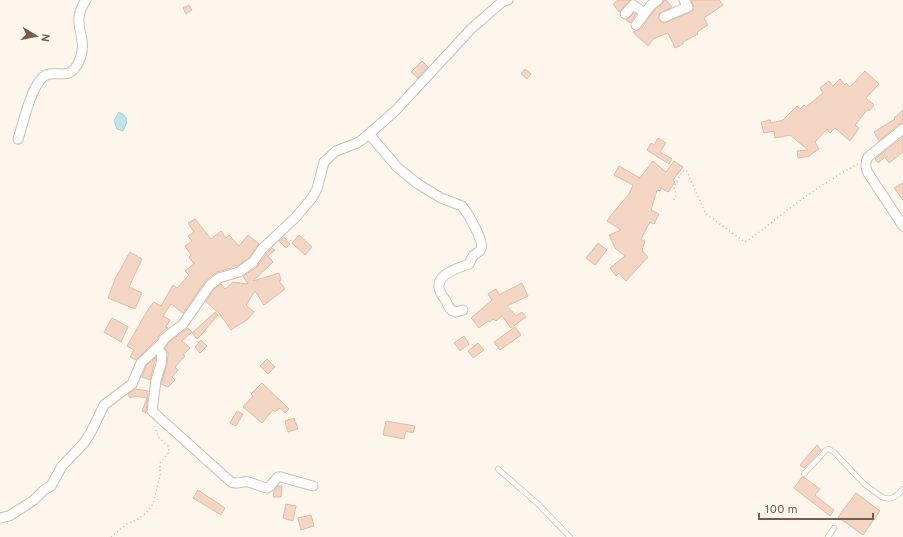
<svg xmlns="http://www.w3.org/2000/svg" width="903" height="537" viewBox="0 0 903 537" font-family="Overpass,sans-serif">
  <rect width="100%" height="100%" fill="#fdf6ec"/>
  <!-- water -->
  <path fill="#bfe3e8" stroke="#a5d3da" d="M119,112L124,115L127,119L126,121L127,122L123,131L117,129L114,121Z"/>
  <!-- building -->
  <path fill="#f3d5c3" stroke="#e6bba3" d="M618,0H630L619,12L613,4Z
    M664,0H666L672,7L659,14V20L664,23L693,11L694,7L691,0H719L723,5L704,18L708,25L697,32L698,34L683,42V44L675,48L668,33L653,39L648,46L633,32L641,29L655,9L663,3Z
    M189,5L192,10L186,14L183,8Z
    M634,13L636,14L630,23L626,20L629,18Z
    M422,61L428,67L418,78L411,72Z
    M525,69L531,74L527,79L521,74Z
    M865,71L879,84L866,98L874,105L869,111L868,109L855,125L859,128L850,141L835,128L830,133L827,129L815,142L819,149L810,155V156L798,158L797,151L808,150L790,135L775,138L774,131L764,133L761,122L770,120L771,123L783,120L797,106L800,109L804,105L806,107L823,93L820,88L829,81L833,86L840,79L845,85L846,83L850,87Z
    M903,110V123L899,124L879,141L874,132L895,119L894,118Z
    M903,137V152L889,163L885,157L878,163L875,159Z
    M658,138L666,143L660,152L672,159L669,164L647,150L651,143L654,145Z
    M653,161L666,172L674,161L683,167L673,180L675,182L668,192L661,188L660,191L657,190L651,210L659,214L654,224L650,222L641,239L645,241L642,250L648,257L626,281L619,273L616,276L610,268L625,256L615,248L609,235L621,230L607,221L611,215L629,194L633,185L614,175L619,166L640,178Z
    M903,183V200L894,188Z
    M195,219L211,239L221,231L226,238L229,235L239,246L248,235L259,244L249,258L237,266L236,265L231,268L217,272L206,280L183,313L171,304L163,316L170,320L166,327L168,328L161,333L156,340L136,360L130,357L134,350L127,346L149,308L154,302L161,306L173,285L177,288L189,275L185,271L194,264L189,257L191,255L185,246L192,241L188,236L194,232L188,223Z
    M299,235L312,247L305,255L292,243Z
    M284,237L290,244L286,248L279,241Z
    M598,243L607,250L595,265L586,258Z
    M272,248L275,250L268,256L273,262L253,281L279,273L281,280L279,281L285,289L264,305L255,291L246,305L254,312L248,319L231,330L219,313L206,302L214,289L221,284L225,289L233,282L248,284L243,276L257,267L267,253Z
    M130,252L142,259L129,287L142,293L135,309L108,298L116,277Z
    M522,283L528,296L507,306L516,316L522,312L526,317L511,328L502,316L496,321L493,319L490,322L488,321L479,328L471,318L492,300L488,294L496,289L499,295Z
    M215,312L218,315L205,330H206L197,339L192,333Z
    M112,318L128,327L121,342L104,332Z
    M515,327L521,335L500,350L494,342Z
    M188,328L192,332L182,341L190,348L183,355L185,356L175,367L178,370L172,377L175,380L168,387L161,384L167,365L168,353L165,348L169,342Z
    M464,336L469,344L460,351L454,343Z
    M201,340L207,346L200,353L195,347Z
    M478,343L484,350L473,358L468,351Z
    M156,357L150,380L142,377L146,366Z
    M267,359L275,367L268,374L260,366Z
    M262,383L289,409L285,413L280,408L275,412L273,410L262,423L243,407L253,396L251,394Z
    M136,389L148,391L146,413L142,411L147,398L135,396L130,398L128,394Z
    M237,411L243,414L236,426L230,423Z
    M294,418L298,429L288,432L285,421Z
    M386,421L415,426L413,433L406,431L404,439L383,435Z
    M817,445L821,450L804,468L800,465Z
    M802,477L805,478L820,489L815,495L834,510L830,516L794,488Z
    M278,486H282L281,497H273L274,491Z
    M198,490L225,508L221,515L193,498Z
    M856,493L880,511L863,535L838,517Z
    M286,504L296,506L293,521L283,518Z
    M311,515L314,526L301,530L298,518Z"/>
  <g fill="none" stroke-linecap="round" stroke-linejoin="round">
    <defs>
      <path id="lane" d="M498,469L538,504L570,537
        M804,474L826,450L829,449L834,452L864,484L882,497C892,501 897,496 903,489
        M828,537L834,528"/>
      <path id="street" d="M625,14L633,5L645,13
        M664,17L688,7L684,0
        M636,25L651,5L658,0
        M903,129L868,157C865,163 865,167 868,173L903,226
        M369,134L398,168L418,184L441,198L462,206C467,212 485,242 481,249C480,252 476,253 474,255C471,258 471,261 469,264C460,267 437,274 439,287C439,292 443,297 446,301C448,306 450,311 456,312L463,310
        M18,139C23,124 31,87 43,77C55,67 70,85 80,59C89,36 69,24 86,0
        M157,348L162,354L161,364L156,380L152,411L231,482C237,485 241,481 248,482C254,483 260,487 267,488L269,487L278,477H281L313,486
        M0,518L9,516L34,500L44,490L51,486L62,466L84,443L91,432L104,405L132,384L141,363L161,344L165,338L183,324L210,285L219,278L239,272L253,262L262,249L295,218L312,198L317,189L324,162L336,151L357,143L363,139L395,111L472,28L502,2L508,0"/>
    </defs>
    <!-- lane casing -->
    <use href="#lane" stroke="#d1beb0" stroke-width="6"/>
    <!-- street casing -->
    <use href="#street" stroke="#d1beb0" stroke-width="11"/>
    <!-- path -->
    <path stroke="#d9b8a5" stroke-width="1.5" stroke-dasharray="1 3" stroke-linecap="butt" d="M674,200L676,195L674,186L682,172L686,170L706,214L745,242C760,233 771,222 785,212C808,194 832,178 858,164
      M111,537L127,524L138,519L146,513L153,504L160,476V463L168,454L169,449L168,446L159,438L154,425"/>
    <!-- lane -->
    <use href="#lane" stroke="#fff" stroke-width="4.5"/>
    <!-- street -->
    <use href="#street" stroke="#fff" stroke-width="9"/>
  </g>
  <!-- north arrow -->
  <g transform="translate(36 36) rotate(100)" stroke="#fffaf3" stroke-width="3" paint-order="stroke">
  <path d="M0-3L7 15L0 10L-7 15Z" fill="#7a5c4d"/>
  <text y="-6" font-size="11" font-weight="bold" text-anchor="middle" fill="#7a5c4d">N</text>
  </g>
  <!-- scale -->
  <path d="M759 513v6h114v-6" fill="none" stroke="#7a5c4d" stroke-width="2"/>
  <text x="765" y="513" font-size="12" fill="#7a5c4d" stroke="#fffaf3" stroke-width="3" paint-order="stroke">100 m</text>
</svg>
